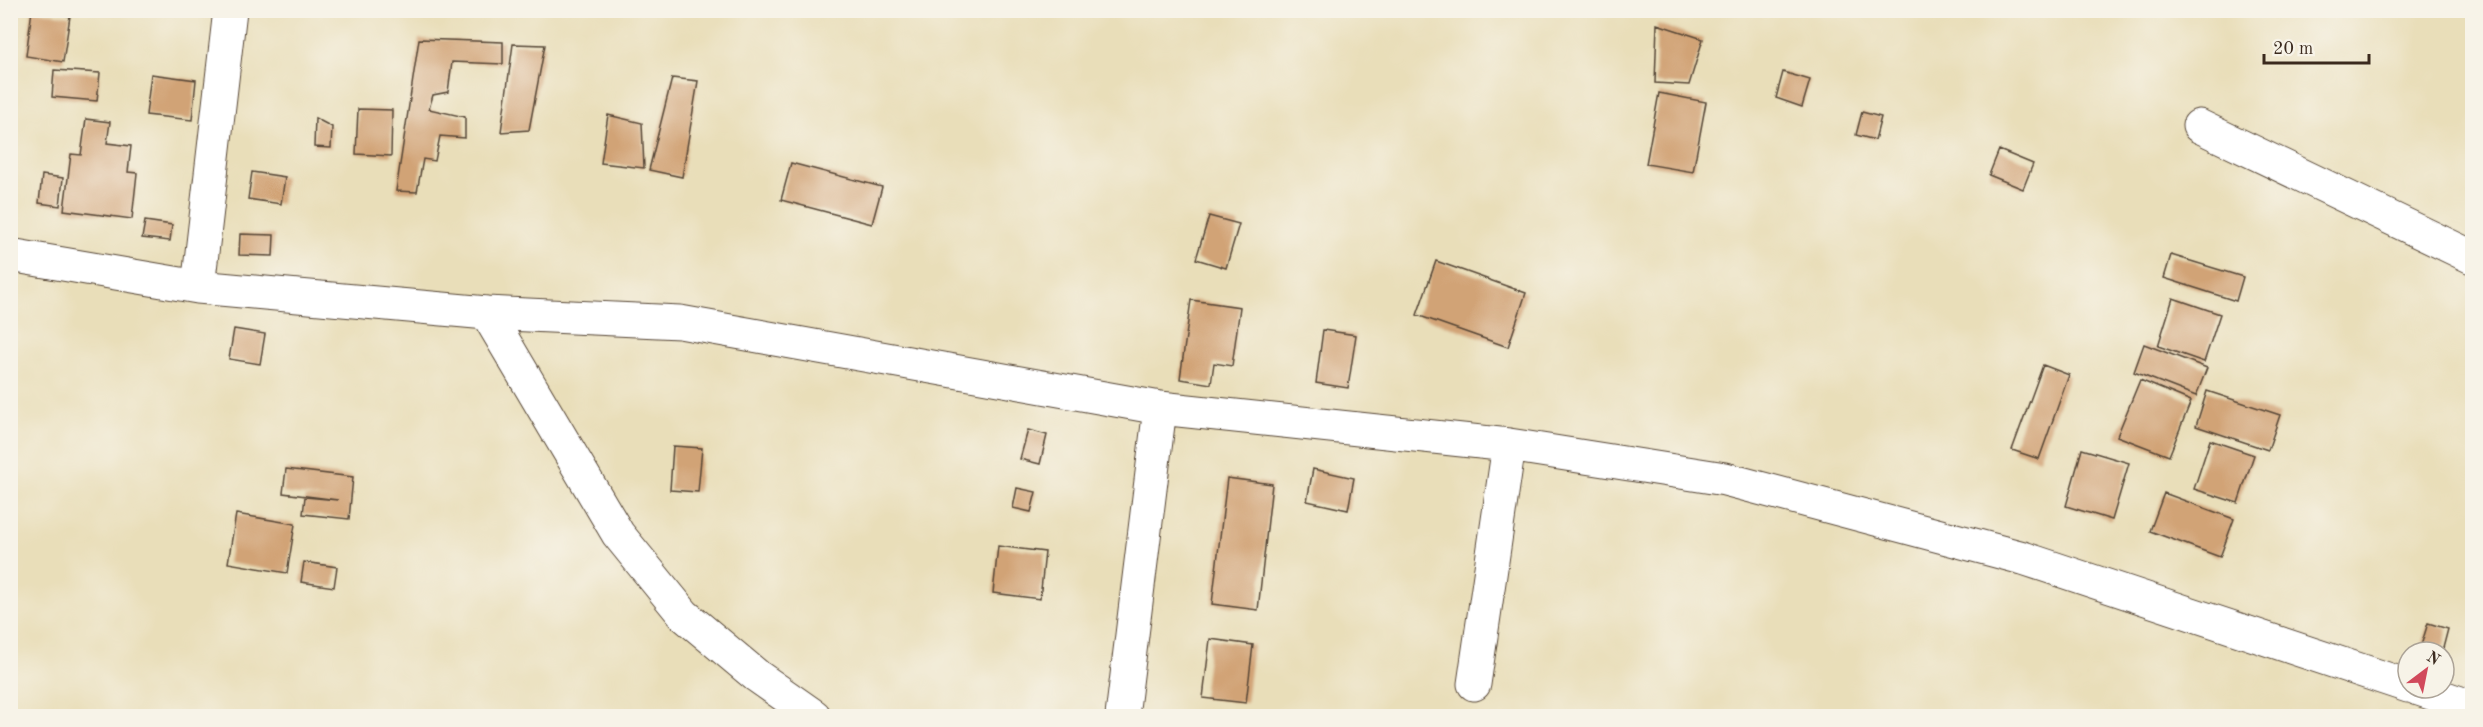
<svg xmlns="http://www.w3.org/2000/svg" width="2483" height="727" viewBox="0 0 2483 727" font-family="'Old Standard TT',serif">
  <rect width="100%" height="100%" fill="#f7f3e8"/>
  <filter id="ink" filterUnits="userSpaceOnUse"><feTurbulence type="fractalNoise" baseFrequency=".0167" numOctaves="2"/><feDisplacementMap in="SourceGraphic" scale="12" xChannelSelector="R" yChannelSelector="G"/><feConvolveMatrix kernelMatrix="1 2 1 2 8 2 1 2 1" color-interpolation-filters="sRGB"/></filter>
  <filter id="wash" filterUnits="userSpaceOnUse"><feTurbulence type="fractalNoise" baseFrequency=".008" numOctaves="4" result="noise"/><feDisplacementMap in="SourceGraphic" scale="24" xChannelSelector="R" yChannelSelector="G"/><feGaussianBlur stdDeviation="1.35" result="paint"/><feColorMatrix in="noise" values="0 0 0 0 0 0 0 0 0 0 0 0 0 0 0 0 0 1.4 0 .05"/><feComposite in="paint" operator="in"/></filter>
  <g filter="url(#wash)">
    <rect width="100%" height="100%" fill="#e9deb9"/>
    <g id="blocks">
      <!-- building -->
      <path fill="#d1a376" d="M32,10L70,16L63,62L26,56Z
        M1657,24L1703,39L1689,85L1655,83Z
        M419,39L503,42V64L452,62L448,92L433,95L429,109L465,117V138L440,136L435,161L423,159L417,192L396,191Z
        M513,44L545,45L529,130L501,132Z
        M54,70L100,73L97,101L52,97Z
        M1783,72L1810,80L1802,107L1776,98Z
        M151,74L196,80L192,120L146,115Z
        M672,78L698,81L682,177L649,170Z
        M1659,93L1706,102L1693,172L1646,164Z
        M358,109L392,110L391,156L356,154Z
        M1862,112L1881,117L1875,140L1856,135Z
        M608,115L642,123L644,168L601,163Z
        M315,118L332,127L331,148L314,147Z
        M86,119L110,122L107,143L131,146L128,172L137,173L132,219L64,210L71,154L81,155Z
        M1999,150L2033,164L2023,189L1989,175Z
        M791,163L882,187L872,224L781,200Z
        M252,172L285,177L281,204L248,199Z
        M42,175L63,178L60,206L39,203Z
        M1209,216L1239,224L1226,268L1196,259Z
        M145,221L172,225L170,241L142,238Z
        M240,234L274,235L273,256L239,255Z
        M2171,255L2243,277L2236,301L2164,278Z
        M1436,261L1526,293L1508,347L1417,315Z
        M2173,298L2220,314L2204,362L2158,346Z
        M1191,300L1240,307L1232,366L1214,363L1211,384L1180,379Z
        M234,329L265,334L260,364L229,359Z
        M1323,330L1356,335L1348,388L1316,383Z
        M2144,344L2207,368L2196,396L2134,372Z
        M2043,365L2069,375L2039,459L2012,450Z
        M2140,380L2191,401L2169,456L2117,436Z
        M2207,391L2280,415L2268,450L2196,426Z
        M1028,430L1047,435L1040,464L1020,459Z
        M2210,440L2254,455L2238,503L2194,489Z
        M673,446L702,448L698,492L670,490Z
        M2082,449L2129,463L2112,520L2066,506Z
        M286,469L353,477L349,519L303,514L305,497L338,500L283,493Z
        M1313,469L1354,478L1348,510L1307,501Z
        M1227,478L1272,484L1258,610L1212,604Z
        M1017,488L1036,492L1031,512L1013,508Z
        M2164,493L2234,519L2220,557L2150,531Z
        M236,514L295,524L287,573L228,563Z
        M998,546L1045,552L1040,599L993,593Z
        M304,562L337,567L334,587L301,582Z
        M2428,623L2448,629L2442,652L2420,649Z
        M1210,639L1253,645L1246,703L1203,698Z"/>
    </g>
  </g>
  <g filter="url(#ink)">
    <use href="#blocks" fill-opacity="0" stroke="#554535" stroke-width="1.5"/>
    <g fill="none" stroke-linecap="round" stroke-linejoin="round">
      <defs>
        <path id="street" d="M2199,126L2472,257
          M10,255L198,287L487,313L680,322L1160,408L1509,445L1725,479L2023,558L2408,686
          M198,287L230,10
          M487,313L618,534L684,615L757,676L814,716
          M1474,684L1509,445
          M2416,688L2472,707
          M1122,716L1160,408"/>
      </defs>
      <!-- street casing -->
      <use href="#street" stroke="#554535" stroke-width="35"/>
      <!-- street -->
      <use href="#street" stroke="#fff" stroke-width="33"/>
    </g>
  </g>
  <!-- margin -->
  <rect width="2483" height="727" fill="none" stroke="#f7f3e8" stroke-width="36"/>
  <!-- north arrow -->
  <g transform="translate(2426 670) rotate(32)"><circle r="28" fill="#f7f3e8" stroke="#aca397" stroke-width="1.5"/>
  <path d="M0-4.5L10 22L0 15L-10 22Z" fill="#d1495b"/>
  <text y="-9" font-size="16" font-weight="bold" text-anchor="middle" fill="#3b2a1e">N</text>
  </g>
  <!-- scale -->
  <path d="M2264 54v9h105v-9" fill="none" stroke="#3b2a1e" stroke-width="3"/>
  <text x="2273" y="54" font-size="18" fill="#3b2a1e" stroke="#f7f3e8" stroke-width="4.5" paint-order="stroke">20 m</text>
</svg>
